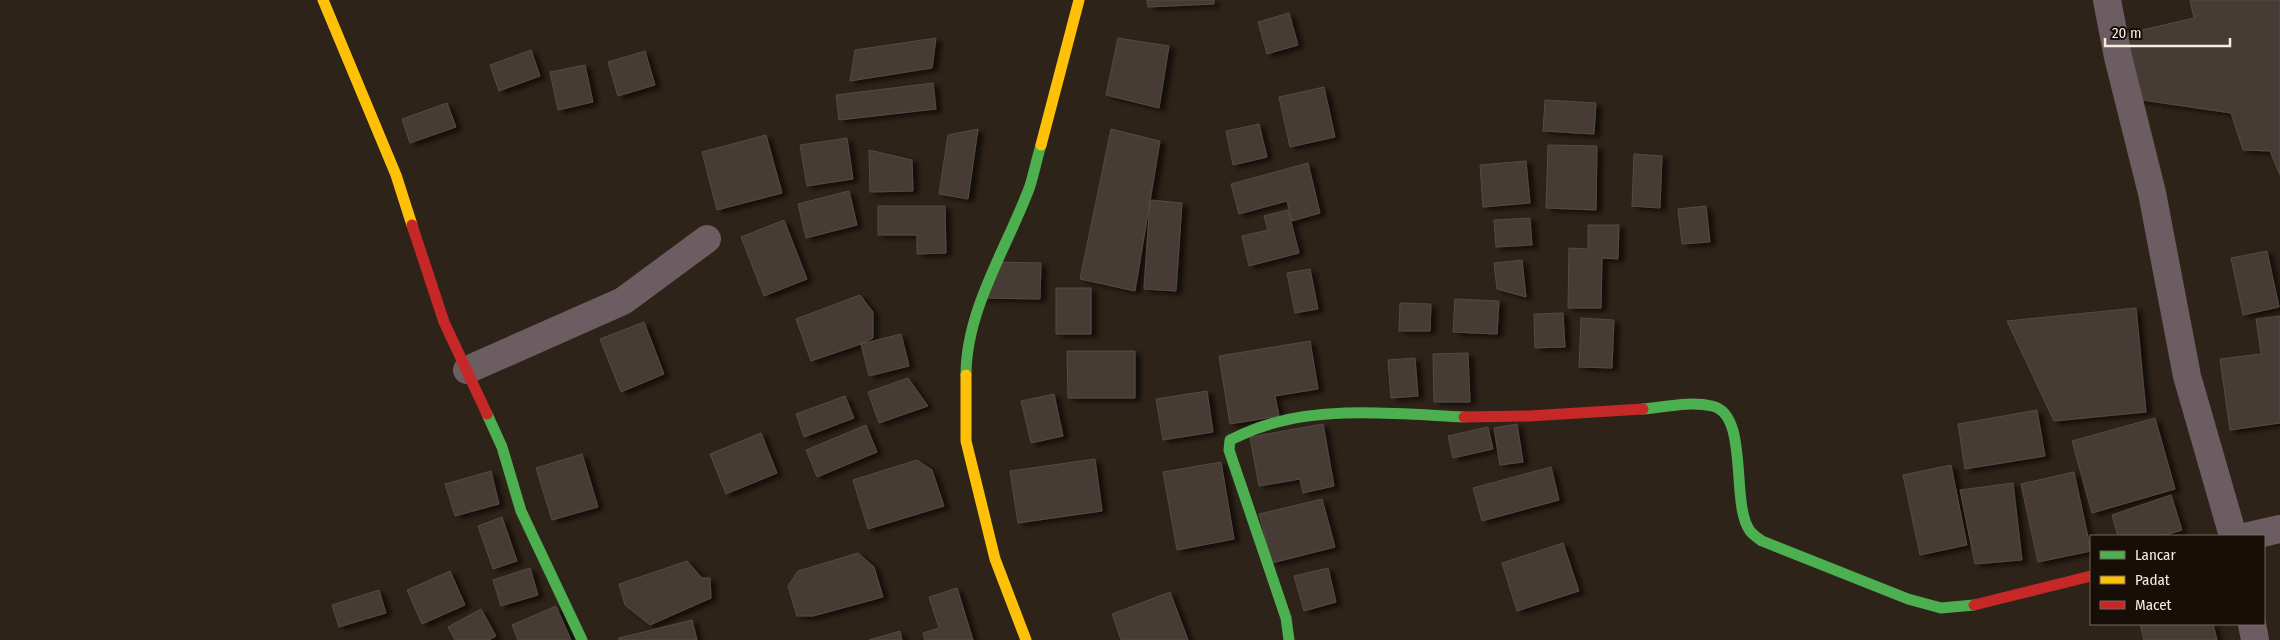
<svg xmlns="http://www.w3.org/2000/svg" width="2280" height="640" viewBox="0 0 2280 640" font-family="'Fira Sans Condensed',sans-serif">
  <defs>
    <filter id="shadow"><feDropShadow dx="5.5" dy="3" stdDeviation="2.5" flood-color="#0009"/></filter>
  </defs>
  <rect width="100%" height="100%" fill="#2e2318"/>
  <!-- building -->
  <path fill="#463b34" stroke="#564a44" filter="url(#shadow)" d="M1147,0H1214V4L1148,7Z
    M2190,0H2280V175L2270,151L2243,150L2231,113L2135,99L2121,35L2194,18Z
    M1289,13L1298,45L1267,54L1258,22Z
    M936,38L932,68L850,81L855,50Z
    M1118,38L1169,46L1159,108L1106,95Z
    M531,50L540,76L499,91L490,65Z
    M645,51L655,85L618,96L608,62Z
    M585,65L593,102L558,110L550,72Z
    M933,83L936,109L839,120L836,95Z
    M1324,87L1335,137L1290,147L1279,97Z
    M1545,100L1596,103L1594,134L1543,131Z
    M447,103L456,127L410,143L402,119Z
    M1259,124L1267,157L1233,165L1226,131Z
    M978,129L968,199L939,194L948,135Z
    M1111,129L1160,141L1135,291L1080,279Z
    M766,135L782,193L717,210L702,152Z
    M847,138L853,179L807,186L800,145Z
    M1548,145L1597,146L1596,210L1546,208Z
    M869,150L912,160L913,191L870,192Z
    M1634,154L1662,156L1660,208L1632,206Z
    M1526,161L1530,203L1483,207L1480,165Z
    M1308,163L1320,213L1292,221L1287,201L1239,214L1231,184Z
    M849,191L857,225L806,238L798,204Z
    M1150,200L1182,203L1176,291L1144,289Z
    M878,206H945L946,253L917,254V235H878Z
    M1706,206L1710,242L1682,244L1678,209Z
    M1288,210L1299,253L1249,266L1242,236L1268,230L1264,216Z
    M1530,218L1532,245L1496,247L1494,220Z
    M784,220L807,279L764,296L741,237Z
    M1588,225H1619L1618,259L1602,258L1601,308H1568L1569,248L1588,249Z
    M2267,251L2279,307L2243,315L2231,258Z
    M1522,260L1526,297L1497,289L1494,263Z
    M997,262L1041,263L1040,299L982,298Z
    M1310,269L1318,309L1295,313L1287,273Z
    M1056,288H1091V334H1056Z
    M860,295L873,312V338L861,344L811,361L796,319Z
    M1455,299L1499,301L1497,334L1453,332Z
    M1400,303L1431,304L1430,331H1399Z
    M2136,308L2146,412L2054,421L2007,321Z
    M1563,313L1565,347L1535,348L1534,314Z
    M2280,316V423L2230,430L2220,359L2261,354L2256,319Z
    M1581,318L1614,320L1612,368L1579,367Z
    M644,322L664,374L621,392L600,339Z
    M901,334L909,366L869,376L861,344Z
    M1310,341L1318,389L1275,396L1279,416L1230,424L1219,356Z
    M1067,351H1135V398H1068Z
    M1468,353L1470,402H1434L1433,354Z
    M1415,358L1418,396L1391,398L1388,360Z
    M908,378L928,406L879,423L868,392Z
    M1207,391L1213,432L1163,440L1156,399Z
    M1054,394L1063,436L1031,443L1021,401Z
    M845,396L854,418L804,437L796,414Z
    M2037,410L2045,456L1965,469L1958,424Z
    M2155,418L2175,489L2092,513L2072,441Z
    M1323,424L1334,486L1303,493L1300,479L1259,486L1250,437Z
    M1517,424L1523,462L1500,465L1494,428Z
    M866,425L877,452L817,477L806,450Z
    M1488,427L1493,449L1453,458L1448,436Z
    M761,433L777,473L726,494L710,454Z
    M582,454L598,507L552,520L536,468Z
    M1095,459L1102,511L1018,523L1010,471Z
    M917,460L932,470L944,506L868,529L853,480Z
    M1221,462L1234,539L1177,550L1163,472Z
    M1951,465L1967,545L1920,555L1903,475Z
    M1551,467L1559,500L1482,521L1473,488Z
    M491,471L499,504L455,516L445,484Z
    M2074,472L2091,551L2038,562L2021,484Z
    M2013,483L2022,560L1975,564L1960,490Z
    M2171,495L2182,530L2162,536H2118L2112,515Z
    M1322,499L1335,547L1272,563L1259,514Z
    M502,517L517,561L493,569L478,526Z
    M1563,543L1579,591L1517,611L1502,563Z
    M858,553L874,567L883,597L813,616H797L788,586L798,571Z
    M687,561L702,578H710L711,598L650,625L625,605L619,584Z
    M530,568L538,595L501,606L493,580Z
    M1328,568L1336,602L1304,611L1294,576Z
    M450,571L465,605L422,624L407,590Z
    M957,588L973,640H925L923,633L939,628L929,597Z
    M379,590L386,613L339,627L332,605Z
    M1170,592L1188,640H1121L1112,614Z
    M556,606L571,640H518L512,625Z
    M481,609L496,636L489,640H455L448,627Z
    M692,620L697,640H619V638Z
    M2140,624H2213L2217,640H2144Z
    M900,631L902,640H869Z"/>
  <g fill="none" stroke-linecap="round" stroke-linejoin="round">
    <!-- street -->
    <path stroke="#6b5d61" stroke-width="28" d="M2107,0L2118,57L2152,193L2187,376L2233,536
      M467,370L623,301L707,239
      M2249,536L2280,529
      M2252,624L2255,640"/>
    <!-- fast -->
    <path stroke="#4caf50" stroke-width="11" d="M966,375C966,309 1008,246 1030,186C1034,173 1037,158 1041,145
      M1643,409C1665,407 1690,401 1712,406C1750,414 1730,504 1750,531C1753,535 1758,538 1762,541L1908,599L1941,608L1974,605
      M487,414L502,447L521,511L582,640
      M1289,640L1286,618L1229,450L1230,440C1239,436 1249,431 1258,428C1320,405 1400,414 1464,417"/>
    <!-- slow -->
    <path stroke="#ffc107" stroke-width="11" d="M323,0L396,175L412,225
      M1041,145L1079,0
      M966,375V441L995,559L1026,640"/>
    <!-- jam -->
    <path stroke="#c62828" stroke-width="11" d="M412,225L444,322L487,414
      M1464,417L1529,416L1643,409
      M1974,605L2091,576"/>
  </g>
  <!-- legend -->
  <rect x="2090" y="535" width="175" height="90" fill="#170e07" stroke="#72675e"/>
  <rect x="2100" y="551" width="25" height="8" fill="#4caf50" stroke="#72675e"/>
  <text x="2135" y="560" font-size="15" fill="#faece1">Lancar</text>
  <rect x="2100" y="576" width="25" height="8" fill="#ffc107" stroke="#72675e"/>
  <text x="2135" y="585" font-size="15" fill="#faece1">Padat</text>
  <rect x="2100" y="601" width="25" height="8" fill="#c62828" stroke="#72675e"/>
  <text x="2135" y="610" font-size="15" fill="#faece1">Macet</text>
  <!-- scale -->
  <path d="M2105 38v8h125v-8" fill="none" stroke="#faece1" stroke-width="2.5"/>
  <text x="2112" y="38" font-size="15" fill="#faece1" stroke="#170e07" stroke-width="4" paint-order="stroke">20 m</text>
</svg>
